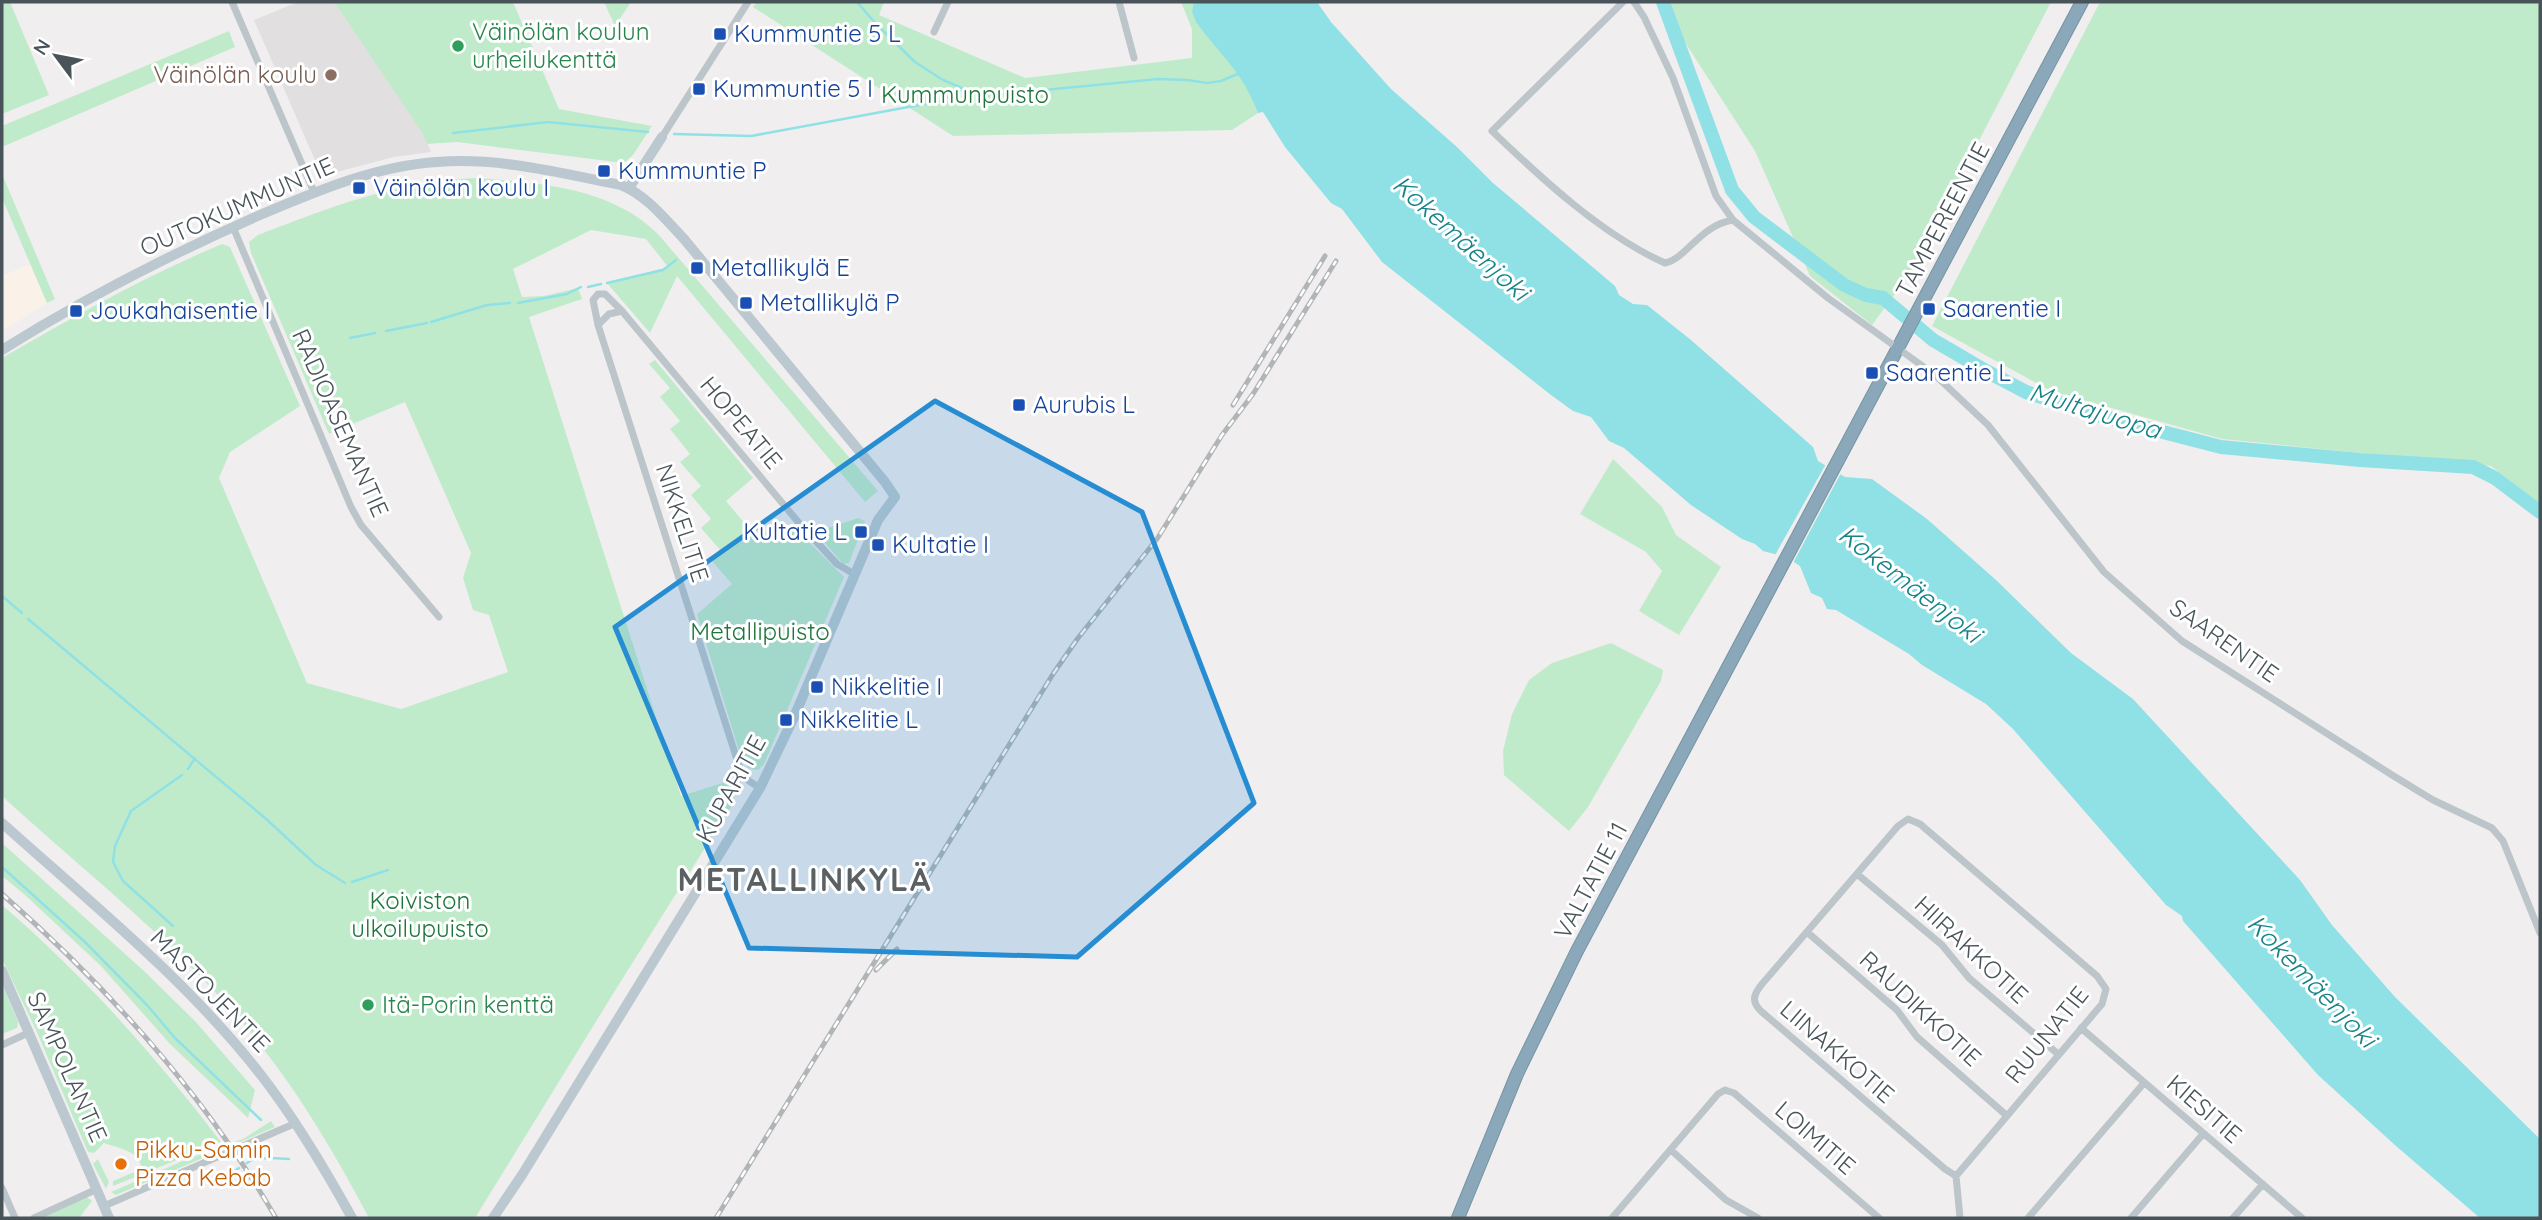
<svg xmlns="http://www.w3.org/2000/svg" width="2542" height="1220" viewBox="0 0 2542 1220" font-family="Quicksand,sans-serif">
  <rect width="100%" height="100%" fill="#f1eeef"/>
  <!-- commercial -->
  <path fill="#faf2e9" d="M30,264L47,303L2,331V276Z"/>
  <!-- education -->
  <path fill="#e2dfe0" d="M298,2H334L422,130L431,152L394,157L333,173L318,167L254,20Z"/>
  <!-- green -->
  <path fill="#c0ebca" d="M2,2H10L49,95L2,114Z
    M334,2H513L559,109L652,126L633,155L624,163L457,142L427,144L422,132Z
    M604,2H631L615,26Z
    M757,2H884L879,15L1025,78L1192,58V29L1181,2H1194L1202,30L1237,70L1249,89L1258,113L1232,130L953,136L753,7Z
    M1659,2H2051L1909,275L1872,325L1810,276L1755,151Z
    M2100,2H2540V504L2491,466L2222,439L2051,391L1932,326Z
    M229,31L235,47L2,147V126Z
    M2,174L55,299L47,303L2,198Z
    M476,178C539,183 610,187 658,234L878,491L865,502L677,276L650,333L607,283L668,267L646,239L591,230L513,269L522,297L544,296L578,288L582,299L529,317L681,796L735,779L734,802L616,989L475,1218H369C337,1158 304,1101 262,1047C190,953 89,876 2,796V358C73,317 145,276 222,244L230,247L300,406L230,452L219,478L307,683L401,709L508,672L489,615L473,610L463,578L471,553L405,402L329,434L251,253L249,242L258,235C333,206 394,182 476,178Z
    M655,360L753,478L726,501L755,536L792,525L844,577L764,764L758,770L748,768L740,754L697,614L732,584L712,561L722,552L701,528L711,519L691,495L701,486L680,462L690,454L670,429L680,421L660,397L670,388L649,364Z
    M1613,459L1662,507L1676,535L1721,567L1679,635L1639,611L1662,571L1646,552L1580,514Z
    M858,518L865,521L849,563L843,564L820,537L819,531Z
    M1611,643L1663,670L1661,681L1588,807L1569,831L1504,775L1503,751L1512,714L1529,680L1552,663Z
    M2,843L144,971L195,1021L255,1090L248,1118L170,1044L101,966L25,895L2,876Z
    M2,905C84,975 155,1056 221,1142L113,1186V1181L139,1170L141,1165C136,1150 118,1148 104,1143L94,1153L88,1152L36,1030L2,959Z
    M2,984L18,1022L17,1028L2,1034Z
    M271,1121L275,1127L116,1195L111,1192L185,1160L243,1139Z
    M98,1159L109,1182L106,1189L93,1164Z
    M87,1197L92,1201L79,1218H40Z"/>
  <!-- water -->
  <path fill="#90e1e5" d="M1194,2H1317L1331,22L1391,89L1457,147L1493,183L1615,286L1619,295L1633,304L1647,305L1691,340L1813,447L1818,461L1845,477L1872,479L1927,519L1996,580L2071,653L2133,699L2300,880L2332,925L2395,997L2540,1139V1218H2480L2396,1146L2318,1075L2183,921L2182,916L2166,905L2013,729L1986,704L1922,665L1909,654L1836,610L1827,609L1822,598L1811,593L1800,566L1786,557L1763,551L1755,544L1742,539L1691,505L1624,448L1609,441L1591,417L1573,411L1551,395L1382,262L1342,209L1331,203L1285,147L1263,112L1258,113C1242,71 1221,56 1196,22L1192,12Z"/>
  <!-- pier -->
  <path fill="#f1eeef" d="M1827,462L1842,471L1792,565L1774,557Z"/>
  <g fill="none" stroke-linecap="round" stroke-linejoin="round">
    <!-- stream -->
    <path stroke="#90e1e5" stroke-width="2.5" d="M857,2L877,25L915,62L943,80L964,89L994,95L1158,79L1187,80L1207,83L1221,81L1240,73
      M453,133L548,122L648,132
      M674,134L751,136L941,101L964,89
      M607,283L663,270L676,260
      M588,287L601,284
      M518,303L567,294L581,287
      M431,322L487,305L510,303
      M386,331L427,323
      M350,338L375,333
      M2,596L22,613
      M28,619L265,818L316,865L345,883
      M188,769L195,758
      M2,867L85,942L147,1005L175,1038L261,1120
      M352,882L388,870
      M173,926L123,881L113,862L115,846L131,811L182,775
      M271,1158L289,1159
      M247,1163L253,1159L270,1158V1147
      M220,1181L239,1168"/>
    <!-- river -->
    <path stroke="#90e1e5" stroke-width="14" d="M1663,2L1732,190L1754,217L1844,285L1866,295L1883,298L1933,340L1986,371L2026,392L2101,416L2221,447L2360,460L2473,467L2495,478L2540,512"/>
    <defs>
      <path id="highway" d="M1458,1218L1517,1074L1577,951L2082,2"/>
    </defs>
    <!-- highway casing -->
    <use href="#highway" stroke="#7594a5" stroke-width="14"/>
    <!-- street -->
    <path stroke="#bbc5ca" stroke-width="7" d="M232,2L314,192
      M1119,2L1134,58
      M1623,2L1492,131C1541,178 1602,235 1665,263C1686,259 1700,225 1733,220
      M1634,2L1644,17L1673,78L1716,196L1733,220L1828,298L1935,375L1988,425L2104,572L2182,641L2392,775L2433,800L2492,828L2503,841L2540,933
      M934,32L948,2
      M662,137L748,2
      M233,227L351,507L361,525L439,617
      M622,311L605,294H598L593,300L598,325L741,772L749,781L760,788
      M598,325L609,314L622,311L799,523L837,564L854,574
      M1857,874L1942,945L1969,978L2058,1054
      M1807,932L1897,1010L1917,1037L2006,1115
      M2081,1028L2302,1218
      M2,1045L28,1033
      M1671,1150L1726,1200L1758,1218
      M1956,1176L1945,1169L1762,1012C1751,1002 1753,995 1762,984L1898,826L1908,819L1920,824L2097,976L2106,989L2102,1004L1956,1176L1960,1218
      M2,1188L15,1218
      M104,1206L296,1123
      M34,1218L97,1189
      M1612,1218L1718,1094L1725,1090L1734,1093L1879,1218
      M2028,1218L2144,1083
      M2131,1218L2203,1134
      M2233,1218L2263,1184"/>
    <!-- secondary -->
    <path stroke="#bbc8cf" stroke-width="10" d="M629,188L662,137
      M2,350C85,298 171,254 260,215C317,191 375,166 437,162C499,157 560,173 621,185C646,195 665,219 684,239L885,482L895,497L878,520L794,717L760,788L522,1175L493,1218
      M2,823C90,902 188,981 261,1075C296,1120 325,1169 352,1218
      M2,971L109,1218"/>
    <!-- highway -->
    <use href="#highway" stroke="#8aa8b9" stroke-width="12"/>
    <defs>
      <path id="rail" d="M1233,405L1325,256
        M2,894C109,988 204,1094 276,1218
        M876,970L897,949
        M716,1218L1053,674L1078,638L1157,539L1222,435L1253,394L1336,261"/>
    </defs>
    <!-- rail casing -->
    <use href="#rail" stroke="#b1b5b8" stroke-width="5"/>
    <!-- rail -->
    <use href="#rail" stroke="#fff" stroke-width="2.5" stroke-dasharray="8" stroke-linecap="butt"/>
  </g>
  <!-- marked area -->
  <path fill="#278dd2" fill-opacity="0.2" stroke="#278dd2" stroke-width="5" stroke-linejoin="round" d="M935,401L1142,512L1254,803L1077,957L749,948L615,627Z"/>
  <!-- markers -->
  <g fill="#1a4fb4" stroke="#fff" stroke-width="2.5">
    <rect x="713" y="27" width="14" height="14" rx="3.5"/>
    <rect x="692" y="82" width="14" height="14" rx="3.5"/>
    <rect x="597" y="164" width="14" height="14" rx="3.5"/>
    <rect x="352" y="181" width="14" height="14" rx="3.5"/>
    <rect x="690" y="261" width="14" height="14" rx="3.5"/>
    <rect x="739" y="296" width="14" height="14" rx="3.5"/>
    <rect x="1922" y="302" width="14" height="14" rx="3.5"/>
    <rect x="69" y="304" width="14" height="14" rx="3.5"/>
    <rect x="1865" y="366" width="14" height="14" rx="3.5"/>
    <rect x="1012" y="398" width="14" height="14" rx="3.5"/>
    <rect x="854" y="525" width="14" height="14" rx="3.5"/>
    <rect x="871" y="538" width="14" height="14" rx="3.5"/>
    <rect x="810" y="680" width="14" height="14" rx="3.5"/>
    <rect x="779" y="713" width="14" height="14" rx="3.5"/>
  </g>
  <g fill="#2e9e5b" stroke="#fff" stroke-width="2.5">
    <circle cx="458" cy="46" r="7"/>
    <circle cx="368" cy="1005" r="7"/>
  </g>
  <circle fill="#8d6e63" stroke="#fff" stroke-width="2.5" cx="331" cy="75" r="7"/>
  <circle fill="#e8710a" stroke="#fff" stroke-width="2.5" cx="121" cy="1164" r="7"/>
  <g text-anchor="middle" stroke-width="6" stroke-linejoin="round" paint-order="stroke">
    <!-- leisure labels -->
    <g font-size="24" fill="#27864d" stroke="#fff" text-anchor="start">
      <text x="472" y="40">Väinölän koulun<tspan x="472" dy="28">urheilukenttä</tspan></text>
      <text x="382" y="1013">Itä-Porin kenttä</text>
    </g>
    <!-- transit labels -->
    <g font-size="24" fill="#164399" stroke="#fff" text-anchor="start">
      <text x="734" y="42">Kummuntie 5 L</text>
      <text x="713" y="97">Kummuntie 5 I</text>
      <text x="618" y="179">Kummuntie P</text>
      <text x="373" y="196">Väinölän koulu I</text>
      <text x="711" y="276">Metallikylä E</text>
      <text x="760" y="311">Metallikylä P</text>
      <text x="1943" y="317">Saarentie I</text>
      <text x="90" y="319">Joukahaisentie I</text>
      <text x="1886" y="381">Saarentie L</text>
      <text x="1033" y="413">Aurubis L</text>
      <text x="847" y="540" text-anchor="end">Kultatie L</text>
      <text x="892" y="553">Kultatie I</text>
      <text x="831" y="695">Nikkelitie I</text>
      <text x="800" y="728">Nikkelitie L</text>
    </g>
    <!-- education labels -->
    <g font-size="24" fill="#785e54" stroke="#fff" text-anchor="end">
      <text x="317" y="83">Väinölän koulu</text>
    </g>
    <!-- park labels -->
    <g font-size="24" fill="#1e763c" stroke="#fff">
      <text x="965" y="103">Kummunpuisto</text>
      <text x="760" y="640">Metallipuisto</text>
      <text x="420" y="909">Koiviston<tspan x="420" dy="28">ulkoilupuisto</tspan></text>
    </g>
    <!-- street labels -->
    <g font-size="24" fill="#48545a" stroke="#fff">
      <text transform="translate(237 207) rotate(-24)" y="8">OUTOKUMMUNTIE</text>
      <text transform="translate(1943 220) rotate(-62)" y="8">TAMPEREENTIE</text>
      <text transform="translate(340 423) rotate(66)" y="8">RADIOASEMANTIE</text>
      <text transform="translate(741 423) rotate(50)" y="8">HOPEATIE</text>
      <text transform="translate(682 523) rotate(72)" y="8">NIKKELITIE</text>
      <text transform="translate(2224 641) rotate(35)" y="8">SAARENTIE</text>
      <text transform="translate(731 789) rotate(-61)" y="8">KUPARITIE</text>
      <text transform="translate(1591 881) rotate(-62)" y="8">VALTATIE 11</text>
      <text transform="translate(1971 950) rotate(43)" y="8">HIIRAKKOTIE</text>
      <text transform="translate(210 991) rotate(46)" y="8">MASTOJENTIE</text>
      <text transform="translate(1920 1009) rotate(43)" y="8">RAUDIKKOTIE</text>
      <text transform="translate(2047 1035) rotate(-51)" y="8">RUUNATIE</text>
      <text transform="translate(1837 1052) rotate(41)" y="8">LIINAKKOTIE</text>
      <text transform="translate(67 1067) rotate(66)" y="8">SAMPOLANTIE</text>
      <text transform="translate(2204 1109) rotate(41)" y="8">KIESITIE</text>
      <text transform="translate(1815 1138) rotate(41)" y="8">LOIMITIE</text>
    </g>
    <!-- food labels -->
    <g font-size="24" fill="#c56008" stroke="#fff" text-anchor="start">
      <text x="135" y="1158">Pikku-Samin<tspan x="135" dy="28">Pizza Kebab</tspan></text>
    </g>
    <!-- water labels -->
    <g font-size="26" font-style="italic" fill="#178388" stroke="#fff">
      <text transform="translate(1461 238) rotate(42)" y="9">Kokemäenjoki</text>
      <text transform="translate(2095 411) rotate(17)" y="9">Multajuopa</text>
      <text transform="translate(1910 584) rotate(38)" y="9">Kokemäenjoki</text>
      <text transform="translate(2312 981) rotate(46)" y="9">Kokemäenjoki</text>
    </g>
    <!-- district labels -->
    <g font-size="32" font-weight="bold" letter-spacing="2" fill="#5b6063" stroke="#fff">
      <text x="805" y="891">METALLINKYLÄ</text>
    </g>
  </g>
  <!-- border -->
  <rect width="2542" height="1220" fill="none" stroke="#48545a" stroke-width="7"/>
  <!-- north arrow -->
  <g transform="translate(56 56) rotate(302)" stroke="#ffffff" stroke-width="5" paint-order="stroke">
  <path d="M0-5L12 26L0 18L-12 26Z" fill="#48545a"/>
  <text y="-10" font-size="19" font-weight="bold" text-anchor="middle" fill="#48545a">N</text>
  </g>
</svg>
